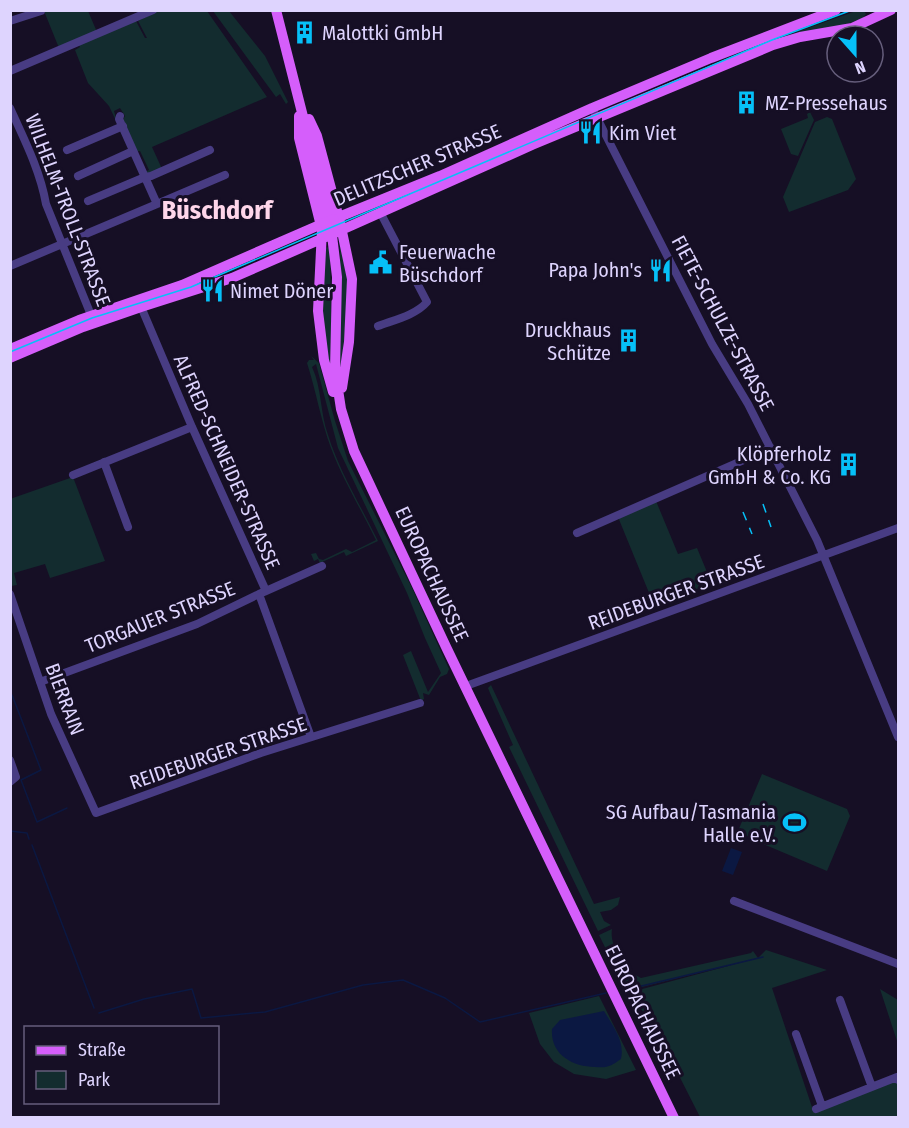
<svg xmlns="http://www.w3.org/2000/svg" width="909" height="1128" viewBox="0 0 909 1128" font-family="'Fira Sans Condensed',sans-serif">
  <rect width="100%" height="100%" fill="#160f25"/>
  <!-- green -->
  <path fill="#132c2f" d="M44,11H88L97,32L59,48Z
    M158,11H207L267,97L152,147L162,169L148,175L145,172L149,170L140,151L136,152L122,121L125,116L120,108L114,111L118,125L109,106L88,83L75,50L80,47L79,45L136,21L145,38H147L138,21Z
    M213,11H229L265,56L288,102L286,104L280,94L276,97Z
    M856,11H864L866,14L862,19L720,64L794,33Z
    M810,112L814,120L798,156L791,154L781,129L808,118L807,114Z
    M827,117L832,119L856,179L848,190L789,212L783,197L815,122Z
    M339,238L349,288L340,382L339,335L341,280Z
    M330,247L332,372L323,344V248Z
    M311,356L319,363L335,421L348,461L412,588L449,669L447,674L440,677L429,695L423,693L424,699L421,701L403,655L411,651L428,692L441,673L425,638L407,593L338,448L316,364L312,367C322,388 320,413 328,435C340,473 361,506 378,541L346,556L344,552L320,563L318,559L314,561L311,554L316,553L319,559L323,560L346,549L352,552L376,540C361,509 343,480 331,448C321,421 316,391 307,363L309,360H314Z
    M73,477L105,561L50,578L45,564L14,573L17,585L11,586L10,499Z
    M656,501L678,554L697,548L712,584L695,590L692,589L654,605L618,517Z
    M491,685L594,904L620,897L618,905L611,910L600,912L604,921L611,925L598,931L509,747L513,745L490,693L488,688Z
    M762,774L847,809L850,816L827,871L756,841L738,831Z
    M612,929C609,946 625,971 641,978L751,953L753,951L758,958L766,950L827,970L772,988L813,1110L897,1078L898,1117H700L667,1052L631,992L758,958L638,988L637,984L627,986L628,990H626L599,935Z
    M880,989L898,1000V1044Z
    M599,996L636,1070L606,1079L574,1074L554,1062L540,1044L529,1013Z"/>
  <!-- water -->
  <path fill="#0b1842" d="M731,848L742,852L733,875L722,871Z
    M604,1011C613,1026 625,1041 621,1059C618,1061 613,1065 609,1066C605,1068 599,1067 595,1067C572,1067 550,1054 552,1029L560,1020Z"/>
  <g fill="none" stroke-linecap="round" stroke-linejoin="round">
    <!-- stream -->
    <path stroke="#0b1842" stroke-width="1.5" d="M10,690L11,691
      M12,695L41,770L21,780L37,822L67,808
      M10,831L27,833L29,839
      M32,845L94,1008
      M629,989L763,957
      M99,1013L144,999L192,989L201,1018L265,1012L363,985L403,980L445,998L480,1022L606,993"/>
    <!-- minor -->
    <path stroke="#483c83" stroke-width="8" d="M10,21L41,11
      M10,71L153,10
      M10,108C24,139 40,170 46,204L93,320
      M592,108L712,344L748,404L817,540L898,737
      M67,150L123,126
      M78,176L133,151
      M88,201L145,177L151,176L210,150
      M157,204L225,175
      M10,266L157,204L119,119L120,116
      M139,302L192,427L266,591L259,594L311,737
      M378,326C394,320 416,315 427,302L380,212
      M104,462L128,527
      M73,475L192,427
      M577,533L771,448
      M266,591L322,566
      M10,594L51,714L96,813L261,753L420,703
      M40,682L197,624L259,594
      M466,686L898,528
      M10,760L16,777L10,782
      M734,901L898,964
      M840,1000L872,1087
      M796,1034L822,1106
      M816,1109L897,1077L898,1080"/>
    <!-- major -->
    <path stroke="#d55efb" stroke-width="10" d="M276,10L331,227L337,277L335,370L341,409L354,451L447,649L674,1118
      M299,116V138L322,230L318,311L324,360L333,392
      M309,119L317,136L340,222L352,279L349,342L342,388
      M334,219L440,176L592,108L711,58L836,10
      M337,232L532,145L773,45L800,37L852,28L891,10
      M10,349L79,320L182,285L324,223
      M10,358L83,327L141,307L232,278L328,236"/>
    <!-- tram -->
    <path stroke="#06c0f8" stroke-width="1.5" d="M10,352L92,318L191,287L772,40L852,10"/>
    <!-- rail -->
    <path stroke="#06c0f8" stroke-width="1.5" stroke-dasharray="9 8" stroke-linecap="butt" d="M763,504L771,527
      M743,512L752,534"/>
    <!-- major-bridge -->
    <path stroke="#d55efb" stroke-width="10" d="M324,223L334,219
      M328,236L337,232"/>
  </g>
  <!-- icons -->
  <defs>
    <symbol id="building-bare" viewBox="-9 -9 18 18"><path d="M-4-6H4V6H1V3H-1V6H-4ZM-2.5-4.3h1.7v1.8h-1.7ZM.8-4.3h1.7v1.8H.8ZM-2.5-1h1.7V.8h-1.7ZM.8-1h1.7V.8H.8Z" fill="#06c0f8" stroke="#160f25" stroke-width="2.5" paint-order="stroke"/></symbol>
    <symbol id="restaurant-bare" viewBox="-9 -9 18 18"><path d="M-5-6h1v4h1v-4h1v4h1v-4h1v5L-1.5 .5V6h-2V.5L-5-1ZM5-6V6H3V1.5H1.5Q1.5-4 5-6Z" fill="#06c0f8" stroke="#160f25" stroke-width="2.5" paint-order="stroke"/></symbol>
    <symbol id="civic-bare" viewBox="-9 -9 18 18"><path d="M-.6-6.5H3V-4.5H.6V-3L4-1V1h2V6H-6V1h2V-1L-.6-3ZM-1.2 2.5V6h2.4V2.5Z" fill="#06c0f8" stroke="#160f25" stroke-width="2.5" paint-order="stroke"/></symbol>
    <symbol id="stadium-bare" viewBox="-9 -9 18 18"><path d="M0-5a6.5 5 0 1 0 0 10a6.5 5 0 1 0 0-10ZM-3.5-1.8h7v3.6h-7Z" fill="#06c0f8" stroke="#160f25" stroke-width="2.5" paint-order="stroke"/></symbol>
  </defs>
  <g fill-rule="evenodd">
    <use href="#building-bare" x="288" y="16" width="33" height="33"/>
    <use href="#building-bare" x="730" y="86" width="33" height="33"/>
    <use href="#restaurant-bare" x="574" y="116" width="33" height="33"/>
    <use href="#civic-bare" x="364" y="246" width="33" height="33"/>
    <use href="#restaurant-bare" x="644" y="254" width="33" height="33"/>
    <use href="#restaurant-bare" x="196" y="274" width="33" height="33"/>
    <use href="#building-bare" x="612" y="324" width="33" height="33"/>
    <use href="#building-bare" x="832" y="448" width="33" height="33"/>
    <use href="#stadium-bare" x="778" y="806" width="33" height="33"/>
  </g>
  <g text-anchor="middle" stroke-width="6" stroke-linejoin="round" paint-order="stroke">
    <!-- poi labels -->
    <g font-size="20" fill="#ded4fe" stroke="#160f25" text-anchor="start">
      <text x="322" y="40">Malottki GmbH</text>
      <text x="765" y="110">MZ-Pressehaus</text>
      <text x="609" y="140">Kim Viet</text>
      <text x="399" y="259">Feuerwache<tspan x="399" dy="23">Büschdorf</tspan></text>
      <text x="642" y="277" text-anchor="end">Papa John's</text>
      <text x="230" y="298">Nimet Döner</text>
      <text x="611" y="337" text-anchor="end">Druckhaus<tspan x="611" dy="23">Schütze</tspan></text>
      <text x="831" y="461" text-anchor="end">Klöpferholz<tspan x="831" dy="23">GmbH &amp; Co. KG</tspan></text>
      <text x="776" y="819" text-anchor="end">SG Aufbau/Tasmania<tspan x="776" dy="23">Halle e.V.</tspan></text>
    </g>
    <!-- street labels -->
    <g font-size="20" fill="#ded4fe" stroke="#160f25">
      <text transform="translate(417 165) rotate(-23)" y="7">DELITZSCHER STRASSE</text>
      <text transform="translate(68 210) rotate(69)" y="7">WILHELM-TROLL-STRASSE</text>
      <text transform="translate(723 323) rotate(62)" y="7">FIETE-SCHULZE-STRASSE</text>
      <text transform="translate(227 462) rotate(66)" y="7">ALFRED-SCHNEIDER-STRASSE</text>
      <text transform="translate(432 574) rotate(65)" y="7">EUROPACHAUSSEE</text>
      <text transform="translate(676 592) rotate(-20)" y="7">REIDEBURGER STRASSE</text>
      <text transform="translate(160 617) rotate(-22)" y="7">TORGAUER STRASSE</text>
      <text transform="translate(65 699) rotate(69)" y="7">BIERRAIN</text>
      <text transform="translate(218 753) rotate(-19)" y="7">REIDEBURGER STRASSE</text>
      <text transform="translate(643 1012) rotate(64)" y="7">EUROPACHAUSSEE</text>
    </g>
    <!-- district labels -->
    <g font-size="26" font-weight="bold" fill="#fed6ea" stroke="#160f25">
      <text x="217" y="219">Büschdorf</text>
    </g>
  </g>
  <!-- border -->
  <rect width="909" height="1128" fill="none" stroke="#ded4fe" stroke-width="24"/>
  <!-- legend -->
  <rect x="24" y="1026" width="195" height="78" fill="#160f25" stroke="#665e7c" stroke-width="1.5"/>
  <rect x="36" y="1046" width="30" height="9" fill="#d55efb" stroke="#665e7c" stroke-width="1.5"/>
  <text x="78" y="1056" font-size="18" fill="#ded4fe">Straße</text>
  <rect x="36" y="1071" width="30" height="18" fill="#132c2f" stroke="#665e7c" stroke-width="1.5"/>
  <text x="78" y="1086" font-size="18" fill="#ded4fe">Park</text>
  <!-- north arrow -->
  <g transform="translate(855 54) rotate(159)"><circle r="28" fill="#160f25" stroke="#665e7c" stroke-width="1.5"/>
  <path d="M0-4.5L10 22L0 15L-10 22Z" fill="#06c0f8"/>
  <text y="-9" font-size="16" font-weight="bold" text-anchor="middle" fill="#ded4fe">N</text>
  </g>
</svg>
